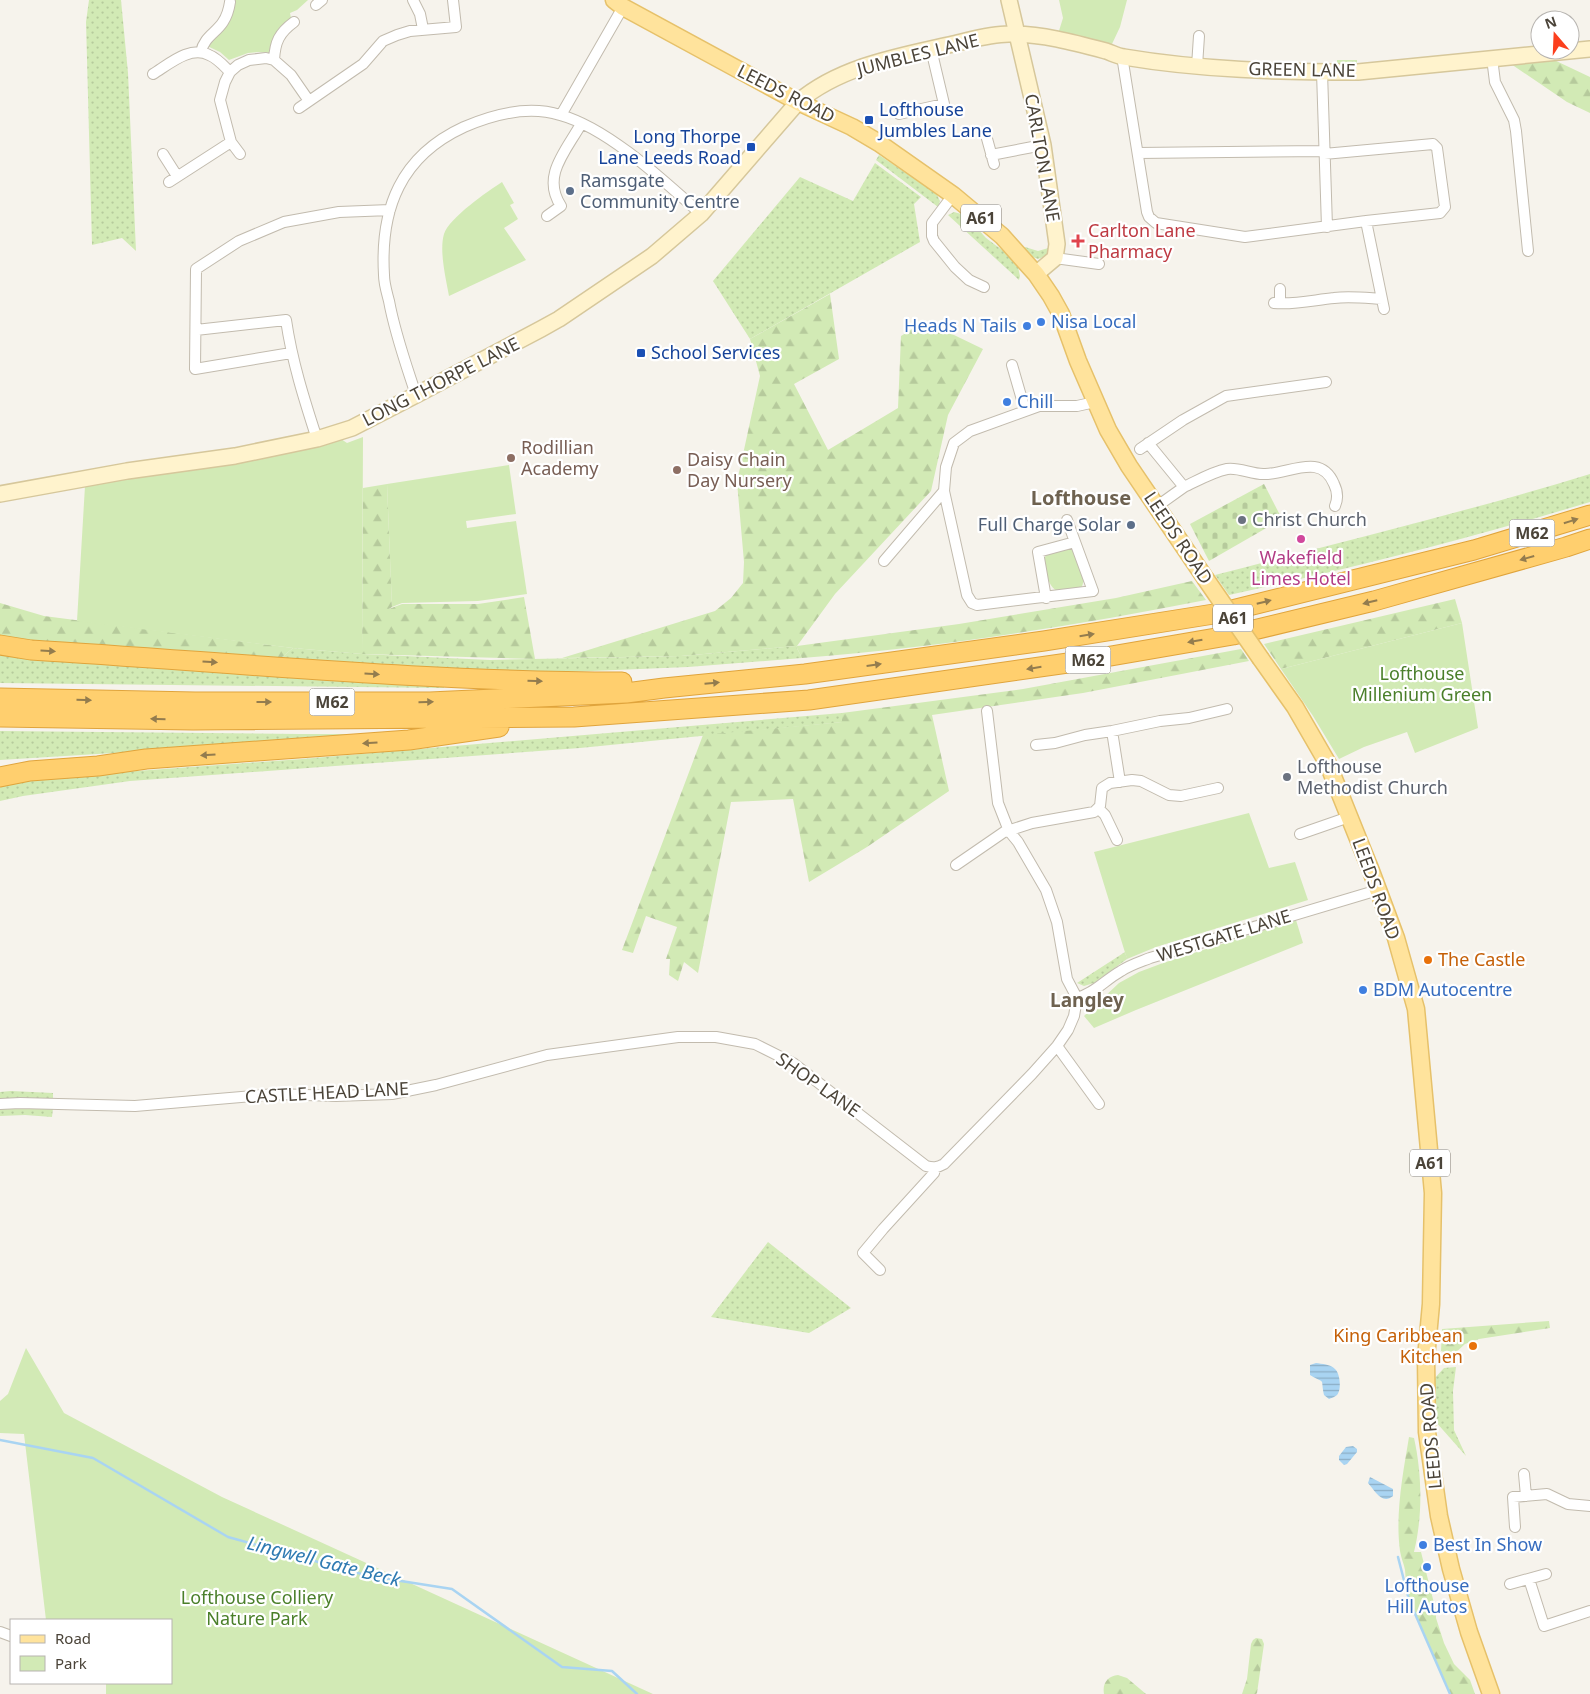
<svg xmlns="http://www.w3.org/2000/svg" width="1590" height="1694" viewBox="0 0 1590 1694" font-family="'Noto Sans',sans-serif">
  <defs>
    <pattern id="grass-dots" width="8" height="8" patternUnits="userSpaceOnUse" patternTransform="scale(1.25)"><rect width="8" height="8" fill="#d2eab5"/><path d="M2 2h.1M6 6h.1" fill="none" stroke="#b6ca9c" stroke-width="1.8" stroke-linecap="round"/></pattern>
    <pattern id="forest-firs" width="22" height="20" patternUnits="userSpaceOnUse" patternTransform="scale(1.25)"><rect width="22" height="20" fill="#d2eab5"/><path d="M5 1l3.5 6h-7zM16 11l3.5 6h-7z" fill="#b6ca9c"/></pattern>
    <pattern id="cemetery-stones" width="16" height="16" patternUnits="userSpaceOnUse" patternTransform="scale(1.25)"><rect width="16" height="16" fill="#d2eab5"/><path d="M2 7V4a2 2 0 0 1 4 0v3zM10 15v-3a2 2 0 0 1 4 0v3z" fill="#b6ca9c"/></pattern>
    <pattern id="water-rules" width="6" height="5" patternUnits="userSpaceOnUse" patternTransform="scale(1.25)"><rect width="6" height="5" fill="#a9d4f2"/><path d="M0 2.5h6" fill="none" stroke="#8caec5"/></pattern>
  </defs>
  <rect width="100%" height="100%" fill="#f6f3ec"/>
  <!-- grass -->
  <path fill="url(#grass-dots)" d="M89,0H121L128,73L136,251L122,238L92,245L86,22Z
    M1337,60H1357V67H1337Z
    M879,155L936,193L940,201L938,207L876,160Z
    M875,163L921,197L914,204L920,242L750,339L713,281L800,177L853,201Z
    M954,212L965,215L986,238L1010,256L1018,267L1020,276L1019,280L948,215Z
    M1025,247L1038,251L1052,247L1048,255L1038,259L1030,256L1024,248Z
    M1590,474V502C1471,538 1350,569 1229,595L1215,575C1340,542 1466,512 1590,474Z
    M796,646L802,658L688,667L592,671L513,673L281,658L293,648L362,654L490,660L681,656Z
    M0,652L444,686V688L0,683Z
    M842,713L843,722L580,748L130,781L23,796L0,801V784L27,779L302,759Z
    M0,731L300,734H394L372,737L0,760Z
    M1125,952L1127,959L1094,983L1084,986L1077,983Z
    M11,1091L53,1093V1100H0V1092Z
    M0,1108H53L52,1117L25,1115L0,1116Z
    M768,1242L851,1308L809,1333L711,1317Z
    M1456,1367L1453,1391L1454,1430L1466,1456L1435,1421L1433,1380L1444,1368Z"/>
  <!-- forest -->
  <path fill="url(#forest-firs)" d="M1552,59L1590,77V113L1567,102L1511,64Z
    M830,294L839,359L794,384L828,450L898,408L901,336L925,321L983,349L948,415L931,491L835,594L797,646L959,624L1116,598L1192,581L1206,600C1073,626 938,648 802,658L796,646L681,656L562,658L715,611L731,598L743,583L744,562L737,482L760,376L750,339Z
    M387,484L392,607L389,609L402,604H478L524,597L535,659L362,654L363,488Z
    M1455,599L1462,623L1281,669L1264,644Z
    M0,603L44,616L293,648L281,658L75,644L8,638L0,636Z
    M1241,649L1249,661L1083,693L932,715L949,791L867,847L809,882L793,799L731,802L698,973L684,962L678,981L669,975L670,959H666L677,927L646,916L633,953L622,950L703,735L842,722V713L1023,689Z
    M1549,1321L1550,1328L1479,1339L1465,1344L1453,1355L1441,1351L1442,1329Z
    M1409,1437L1414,1438C1422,1474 1423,1515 1414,1552H1421L1436,1611V1618L1444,1643L1454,1664L1470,1680L1475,1694H1450L1409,1600C1406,1590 1406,1580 1405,1570C1404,1564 1401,1558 1400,1551C1395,1514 1403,1473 1409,1437Z
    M1256,1638L1262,1639L1264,1644L1257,1693L1256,1694H1242L1247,1679L1251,1644L1253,1640Z
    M1118,1675L1127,1678L1146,1694H1104C1102,1683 1108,1676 1118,1675Z"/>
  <!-- cemetery -->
  <path fill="url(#cemetery-stones)" d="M1264,484L1282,519L1209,561L1190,524Z"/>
  <!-- green -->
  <path fill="#d2eab5" d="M235,0H308L297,10L290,13L291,18C276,28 273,36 271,53L258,52L248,53L229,60L220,52L205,45Z
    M1059,0H1127L1120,27L1112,44L1058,34L1063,18Z
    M502,182L514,203L510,205L518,219L504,228L526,260L449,296C446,279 439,251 444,234C449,218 488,191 502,182Z
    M363,437L362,654L293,648L77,621L85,486L196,468L341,439L347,443Z
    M509,465L516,514L466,521L467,528L516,521L527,594L478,601L402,603L392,607L387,484Z
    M1071,548L1073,550C1077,560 1088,578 1081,588C1075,589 1067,592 1061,592C1047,590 1045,568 1045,557L1047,554Z
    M1462,623L1478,728L1415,753L1407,732L1364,747L1339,759L1313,716L1281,669Z
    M1249,813L1269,868L1295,862L1308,900L1156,947L1127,959L1094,852Z
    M1296,920L1303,943L1136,1010L1094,1028L1084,1016L1119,983L1139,972L1163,963Z
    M26,1348L64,1413L222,1497L653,1694H106V1684L104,1683H171V1620H46L24,1434L0,1433V1401L8,1394Z"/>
  <!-- water -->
  <path fill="url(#water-rules)" d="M1316,1363C1322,1364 1330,1364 1335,1369C1340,1373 1342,1390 1337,1395C1335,1397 1331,1398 1329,1399L1324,1395C1320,1376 1327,1385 1310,1375V1365Z
    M1353,1446L1357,1449V1452L1347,1464L1344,1465L1339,1460V1456L1346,1447Z
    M1370,1477L1393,1489V1496C1382,1505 1375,1491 1368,1483Z"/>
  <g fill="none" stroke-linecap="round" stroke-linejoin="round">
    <!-- stream -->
    <path stroke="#a9d4f2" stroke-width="2.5" d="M0,1440L93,1458L228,1537L369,1576L452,1589L562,1667L612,1671L637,1694
      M1398,1557L1409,1600L1450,1694"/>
    <defs>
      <path id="street" d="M413,0L420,14L423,29
        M316,5L322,0
        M201,52C204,37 216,33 223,22C227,16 229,9 230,2
        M1122,56L1147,212L1149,217L1156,223L1245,237L1366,221L1440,213L1445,207L1437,148L1433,144L1324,154
        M1492,58L1495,82L1514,120L1516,131L1528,251
        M274,60C275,42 279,33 294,22
        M1197,66L1199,36
        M1322,72L1327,227
        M153,74C168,65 190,45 209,55C217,58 224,66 230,72
        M299,108L363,64L383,41L397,35L410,31L456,27L453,0
        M899,114L944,104L931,49
        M561,115L623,7
        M986,135L994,164
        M1138,153L1325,151
        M163,154L177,176
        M240,154L231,142L220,100L225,82L230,72L238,65L249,60L266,58L274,60L291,75L309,101
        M991,155L1043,145
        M169,182L231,142
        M953,195L932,223V236L934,241L955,267L969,280L984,287
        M547,216L561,206C541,176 566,151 581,124
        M1366,221L1384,309
        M1055,258L1099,264
        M1280,289V303
        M1274,303C1294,305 1314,300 1334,298C1350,296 1366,298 1382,299
        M196,330L286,320C292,361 304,399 317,439
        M291,353L195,369L196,269L239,241L284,222L339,212L390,210
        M1012,365L1025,410
        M416,395C406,364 395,334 389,301C387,293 384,284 384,275C380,208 401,156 464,127C494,114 528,105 560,115C608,128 664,181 701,214
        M1148,443L1184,487L1156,507
        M1140,449L1183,420L1226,396L1326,382
        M1184,487C1197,481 1212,472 1227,469C1239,467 1253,475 1265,474C1289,474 1321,452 1334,484C1338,492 1338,499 1335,506
        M1067,520L1093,591L977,605L972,603L967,595L944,491L946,467L954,443L970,431L1039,406H1077L1095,402
        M884,561L944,491
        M1046,598L1038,552L1075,542
        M1112,731L1120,782
        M1036,745L1055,743L1085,735L1112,731L1160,721L1189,718L1227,709
        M1098,808L1105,815L1117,840
        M1300,834L1349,817
        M956,865L1004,832L1032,823L1094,812L1100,806L1102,788L1110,783L1132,780L1141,781L1169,795L1181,796L1218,788
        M1077,998C1095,993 1105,980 1121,971C1130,965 1140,962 1150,958L1378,890
        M1057,1046L1099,1104
        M0,1104L20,1103L135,1106L276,1094L336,1096L392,1094L436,1085L547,1055L678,1037H716L755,1044L793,1063L926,1166C933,1168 937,1168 944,1164L1032,1074L1057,1046L1068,1030L1074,1016L1077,998L1067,979L1057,922L1046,890L1018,842L1009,831L998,803L987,711
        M880,1270L863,1253L883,1229L934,1173L935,1168
        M1524,1474L1526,1496
        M1515,1527L1513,1497L1547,1494L1568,1504L1590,1506
        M1529,1579L1544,1626L1590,1611
        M1510,1584L1546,1574
        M0,1632L11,1636"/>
      <path id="secondary" d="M1009,0L1043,145L1057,244L1055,258L1036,274
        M0,494L127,471L235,456L317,439L352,428L416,395L541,329L559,319L652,256L701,214L798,102C840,66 900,56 953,44C971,40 990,34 1009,34C1039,33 1076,43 1106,51C1112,53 1117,56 1124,57C1201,70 1281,72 1358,72L1590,49"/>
      <path id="primary" d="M614,0L623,7L798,102L852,127L879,143L953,195L1002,236L1036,274L1051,296L1061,314L1078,361L1108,430L1129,466L1205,578
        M1261,659L1295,707L1328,764L1371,871L1396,938L1416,1009L1433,1193L1431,1304L1426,1358L1427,1432L1439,1516L1451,1569L1469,1632L1491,1694"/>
      <path id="highway" d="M0,645L31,650C228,662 425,682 622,682
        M0,698L195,702H430L626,693L664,688L805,674L1044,641L1220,613L1474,550L1590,515
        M0,717L193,720L574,717L809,700L1082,661L1233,635L1374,601L1566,547L1590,539
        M0,777L30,771L98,766L146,759L409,740L499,727"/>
    </defs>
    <!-- street casing -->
    <use href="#street" stroke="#c2bbae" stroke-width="12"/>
    <!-- secondary casing -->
    <use href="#secondary" stroke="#d6c79b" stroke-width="18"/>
    <!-- primary casing -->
    <use href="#primary" stroke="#e6c16a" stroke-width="19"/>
    <!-- highway casing -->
    <use href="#highway" stroke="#e0a43c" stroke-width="21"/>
    <!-- street -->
    <use href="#street" stroke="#fff" stroke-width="10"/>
    <!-- secondary -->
    <use href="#secondary" stroke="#fff3cd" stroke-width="15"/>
    <!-- primary -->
    <use href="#primary" stroke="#ffe39c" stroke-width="16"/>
    <!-- highway -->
    <use href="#highway" stroke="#ffcf6e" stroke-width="19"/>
    <defs>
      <path id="primary-bridge" d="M1205,578L1261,659"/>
    </defs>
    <!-- primary-bridge casing -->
    <use href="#primary-bridge" stroke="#e6c16a" stroke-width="19" stroke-linecap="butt"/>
    <!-- primary-bridge -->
    <use href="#primary-bridge" stroke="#ffe39c" stroke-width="16"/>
  </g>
  <!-- one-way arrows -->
  <defs><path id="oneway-solid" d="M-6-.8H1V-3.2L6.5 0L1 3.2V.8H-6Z" transform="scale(1.25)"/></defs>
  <g fill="#937c4e">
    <use href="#oneway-solid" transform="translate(1571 521) rotate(-17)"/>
    <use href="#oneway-solid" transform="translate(1527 558) rotate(164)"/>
    <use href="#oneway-solid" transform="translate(1264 602) rotate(-14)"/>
    <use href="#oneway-solid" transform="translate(1370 602) rotate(166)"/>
    <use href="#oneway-solid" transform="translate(1087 635) rotate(-9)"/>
    <use href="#oneway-solid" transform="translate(1195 641) rotate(170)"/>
    <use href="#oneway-solid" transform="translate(48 651) rotate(3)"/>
    <use href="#oneway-solid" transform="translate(210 662) rotate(4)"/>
    <use href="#oneway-solid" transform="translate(874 665) rotate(-8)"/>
    <use href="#oneway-solid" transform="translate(1034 668) rotate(171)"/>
    <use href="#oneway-solid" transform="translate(372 674) rotate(3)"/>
    <use href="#oneway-solid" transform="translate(535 681) rotate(2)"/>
    <use href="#oneway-solid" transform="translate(712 683) rotate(-5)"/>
    <use href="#oneway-solid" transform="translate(84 700) rotate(1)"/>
    <use href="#oneway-solid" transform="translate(264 702)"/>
    <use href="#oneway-solid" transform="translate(426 702) rotate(-1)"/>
    <use href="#oneway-solid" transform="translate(158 719) rotate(-179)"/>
    <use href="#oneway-solid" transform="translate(370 743) rotate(176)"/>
    <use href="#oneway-solid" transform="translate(208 755) rotate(176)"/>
  </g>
  <!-- markers -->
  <g fill="#1a4fb4" stroke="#fff" stroke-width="2">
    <rect x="864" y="115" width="10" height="10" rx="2.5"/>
    <rect x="746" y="142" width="10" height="10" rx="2.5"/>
    <rect x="636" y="348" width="10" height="10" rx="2.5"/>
  </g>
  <g fill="#5c6f8a" stroke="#fff" stroke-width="2">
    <circle cx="570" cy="191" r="5"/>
    <circle cx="1131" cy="525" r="5"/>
  </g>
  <path fill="#e0444e" stroke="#fff" stroke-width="2" d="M1075.5 233.5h5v5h5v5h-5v5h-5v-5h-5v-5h5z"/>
  <g fill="#3f7fe0" stroke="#fff" stroke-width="2">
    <circle cx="1041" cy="322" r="5"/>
    <circle cx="1027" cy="326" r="5"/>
    <circle cx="1007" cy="402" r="5"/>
    <circle cx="1363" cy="990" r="5"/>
    <circle cx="1423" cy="1545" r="5"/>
    <circle cx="1427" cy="1567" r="5"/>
  </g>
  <g fill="#8d6e63" stroke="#fff" stroke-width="2">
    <circle cx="511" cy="458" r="5"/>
    <circle cx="677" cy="470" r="5"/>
  </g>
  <g fill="#6b7280" stroke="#fff" stroke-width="2">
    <circle cx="1242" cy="520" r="5"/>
    <circle cx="1287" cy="777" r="5"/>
  </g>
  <circle fill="#d1479c" stroke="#fff" stroke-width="2" cx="1301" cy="539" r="5"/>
  <g fill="#e8710a" stroke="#fff" stroke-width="2">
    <circle cx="1428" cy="960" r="5"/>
    <circle cx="1473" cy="1346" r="5"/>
  </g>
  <g text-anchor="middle" stroke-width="4.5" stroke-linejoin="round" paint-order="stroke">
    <!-- shield labels -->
    <g fill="#fff" stroke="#817c74" stroke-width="1">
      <rect x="961" y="204.5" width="40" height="27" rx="4"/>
      <rect x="1509.5" y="519.5" width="45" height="27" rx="4"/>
      <rect x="1213" y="604.5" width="40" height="27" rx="4"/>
      <rect x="1065.5" y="646.5" width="45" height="27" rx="4"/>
      <rect x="309.5" y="688.5" width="45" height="27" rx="4"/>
      <rect x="1410" y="1149.5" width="40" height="27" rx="4"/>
    </g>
    <g font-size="16" font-weight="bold" fill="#4b4439">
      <text x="981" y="224">A61</text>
      <text x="1532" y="539">M62</text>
      <text x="1233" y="624">A61</text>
      <text x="1088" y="666">M62</text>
      <text x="332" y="708">M62</text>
      <text x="1430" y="1169">A61</text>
    </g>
    <!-- street labels -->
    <g font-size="18" fill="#4b4439" stroke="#fff">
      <text transform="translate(918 55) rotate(-14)" y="6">JUMBLES LANE</text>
      <text transform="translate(1302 70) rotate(1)" y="6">GREEN LANE</text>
      <text transform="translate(786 94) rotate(27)" y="6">LEEDS ROAD</text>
      <text transform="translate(1042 158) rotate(80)" y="6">CARLTON LANE</text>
      <text transform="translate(441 382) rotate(-27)" y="6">LONG THORPE LANE</text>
      <text transform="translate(1178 538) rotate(56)" y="6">LEEDS ROAD</text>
      <text transform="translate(1376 889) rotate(70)" y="6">LEEDS ROAD</text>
      <text transform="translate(1224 936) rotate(-17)" y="6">WESTGATE LANE</text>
      <text transform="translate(818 1085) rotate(35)" y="6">SHOP LANE</text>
      <text transform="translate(327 1093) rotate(-3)" y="6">CASTLE HEAD LANE</text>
      <text transform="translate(1431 1436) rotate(-95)" y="6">LEEDS ROAD</text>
    </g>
    <!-- transit labels -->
    <g font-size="18" fill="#164399" stroke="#fff" text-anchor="start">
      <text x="879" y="116">Lofthouse<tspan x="879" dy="21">Jumbles Lane</tspan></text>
      <text x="741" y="143" text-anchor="end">Long Thorpe<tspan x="741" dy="21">Lane Leeds Road</tspan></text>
      <text x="651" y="359">School Services</text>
    </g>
    <!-- service labels -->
    <g font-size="18" fill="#4e5e75" stroke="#fff" text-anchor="start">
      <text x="580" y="187">Ramsgate<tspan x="580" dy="21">Community Centre</tspan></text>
      <text x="1121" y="531" text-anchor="end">Full Charge Solar</text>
    </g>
    <!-- health labels -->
    <g font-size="18" fill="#be3a42" stroke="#fff" text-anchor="start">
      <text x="1088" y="237">Carlton Lane<tspan x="1088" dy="21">Pharmacy</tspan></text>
    </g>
    <!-- shop labels -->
    <g font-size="18" fill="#366cbe" stroke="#fff" text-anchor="start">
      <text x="1051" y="328">Nisa Local</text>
      <text x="1017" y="332" text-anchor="end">Heads N Tails</text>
      <text x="1017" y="408">Chill</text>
      <text x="1373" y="996">BDM Autocentre</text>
      <text x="1433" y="1551">Best In Show</text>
      <text x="1427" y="1592" text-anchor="middle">Lofthouse<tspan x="1427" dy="21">Hill Autos</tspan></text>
    </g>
    <!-- education labels -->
    <g font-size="18" fill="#785e54" stroke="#fff" text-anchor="start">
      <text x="521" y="454">Rodillian<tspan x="521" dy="21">Academy</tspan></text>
      <text x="687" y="466">Daisy Chain<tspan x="687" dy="21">Day Nursery</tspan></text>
    </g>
    <!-- worship labels -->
    <g font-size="18" fill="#5b616d" stroke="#fff" text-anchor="start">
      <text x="1252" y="526">Christ Church</text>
      <text x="1297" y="773">Lofthouse<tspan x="1297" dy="21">Methodist Church</tspan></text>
    </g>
    <!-- hotel labels -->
    <g font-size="18" fill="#b23c85" stroke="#fff">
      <text x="1301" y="564">Wakefield<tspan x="1301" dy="21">Limes Hotel</tspan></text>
    </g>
    <!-- park labels -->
    <g font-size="18" fill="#4a7f2a" stroke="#fff">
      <text x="1422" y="680">Lofthouse<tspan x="1422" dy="21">Millenium Green</tspan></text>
      <text x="257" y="1604">Lofthouse Colliery<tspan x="257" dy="21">Nature Park</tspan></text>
    </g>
    <!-- food labels -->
    <g font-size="18" fill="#c56008" stroke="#fff" text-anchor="start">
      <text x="1438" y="966">The Castle</text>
      <text x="1463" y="1342" text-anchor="end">King Caribbean<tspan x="1463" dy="21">Kitchen</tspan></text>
    </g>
    <!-- neighbourhood labels -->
    <g font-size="19" font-weight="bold" fill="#6e6250" stroke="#fff">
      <text x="1087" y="1007">Langley</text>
    </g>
    <!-- water labels -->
    <g font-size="19" font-style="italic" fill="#2e7ab2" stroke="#fff">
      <text transform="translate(324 1561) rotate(14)" y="7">Lingwell Gate Beck</text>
    </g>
    <!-- quarter labels -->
    <g font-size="20" font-weight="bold" fill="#6e6250" stroke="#fff">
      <text x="1081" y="505">Lofthouse</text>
    </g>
  </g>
  <!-- legend -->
  <rect x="10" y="1619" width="162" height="65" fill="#ffffff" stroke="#b7b4b0"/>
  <rect x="20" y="1635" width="25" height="8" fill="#ffe39c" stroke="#b7b4b0"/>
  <text x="55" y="1644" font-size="15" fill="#4b4439">Road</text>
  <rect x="20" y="1656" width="25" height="15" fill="#d2eab5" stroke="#b7b4b0"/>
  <text x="55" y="1669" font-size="15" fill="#4b4439">Park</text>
  <!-- north arrow -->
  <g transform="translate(1555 35) rotate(341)"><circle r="24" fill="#ffffff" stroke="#b7b4b0"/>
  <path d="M0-4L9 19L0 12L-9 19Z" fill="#fc3f1d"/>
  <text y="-8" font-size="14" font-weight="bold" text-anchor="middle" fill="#4b4439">N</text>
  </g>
</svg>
